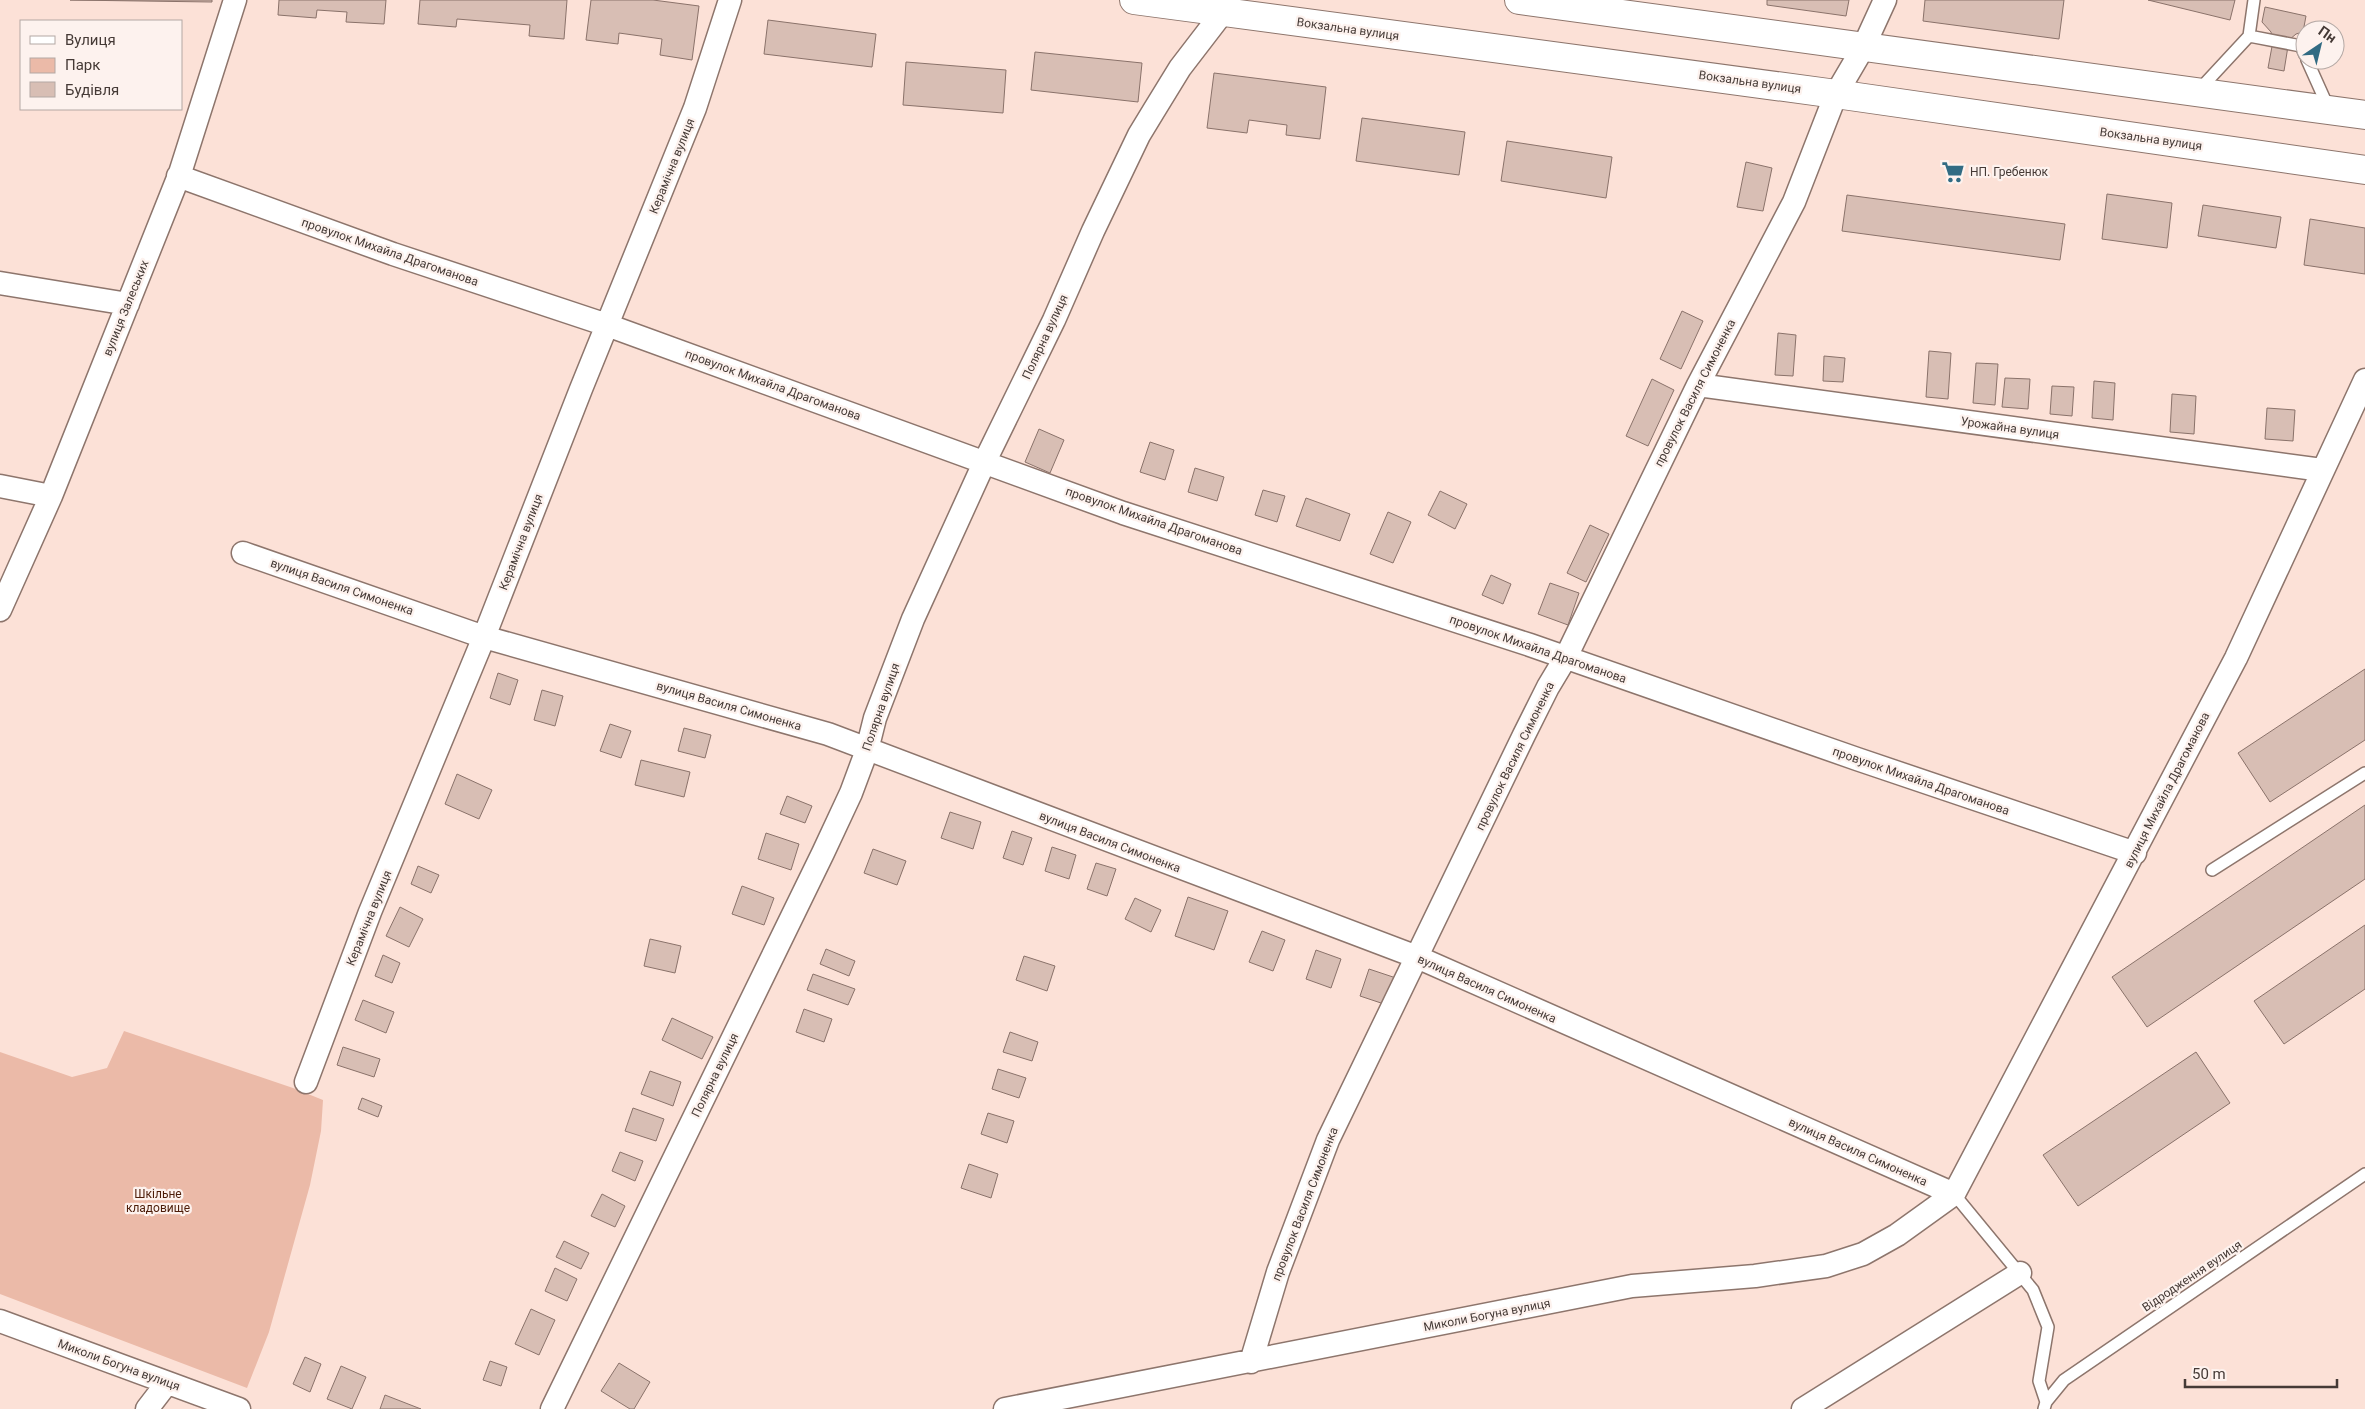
<svg xmlns="http://www.w3.org/2000/svg" width="2365" height="1409" viewBox="0 0 2365 1409" font-family="Roboto,sans-serif">
  <rect width="100%" height="100%" fill="#fce1d7"/>
  <!-- green -->
  <path fill="#ebbaa8" d="M124,1031L293,1088L323,1100L321,1131L310,1185L269,1332L247,1388L0,1294V1052L72,1077L107,1068Z"/>
  <!-- building -->
  <path fill="#d8beb4" stroke="#8a726a" d="M70,0H212V2Z
    M279,0H386L384,24L346,22L347,12L317,10L316,18L278,15Z
    M420,0H567L564,39L529,36L530,25L457,19L456,27L418,24Z
    M591,0H653L699,6L692,60L660,55L662,39L619,33L618,44L586,40Z
    M1767,0H1849L1846,16L1767,5Z
    M1925,0H2064L2059,39L1923,21Z
    M2148,0H2235L2230,20Z
    M2265,7L2306,16L2303,32L2296,34L2289,40L2284,71L2268,68L2273,41L2271,32L2262,22Z
    M768,20L876,34L872,67L764,54Z
    M1035,52L1142,63L1138,102L1031,90Z
    M906,62L1006,70L1003,113L903,105Z
    M1214,73L1326,87L1320,139L1286,135L1287,125L1249,120L1247,133L1207,128Z
    M1362,118L1465,132L1459,175L1356,161Z
    M1507,141L1612,157L1606,198L1501,181Z
    M1746,162L1772,168L1763,211L1737,207Z
    M2107,194L2172,203L2167,248L2102,239Z
    M1847,195L2065,224L2060,260L1842,231Z
    M2203,205L2281,217L2276,248L2198,236Z
    M2310,219L2365,228V274L2304,265Z
    M1682,311L1703,321L1681,369L1660,359Z
    M1778,333L1796,335L1793,376L1775,375Z
    M1929,351L1951,353L1948,399L1926,397Z
    M1824,356L1845,358L1843,382L1823,381Z
    M1976,363L1998,364L1995,405L1973,403Z
    M2005,378L2030,379L2028,409L2002,407Z
    M1652,379L1674,390L1648,446L1626,436Z
    M2094,381L2115,383L2113,420L2092,418Z
    M2052,386L2074,387L2072,416L2050,414Z
    M2172,394L2196,396L2194,434L2170,432Z
    M2267,408L2295,410L2293,441L2265,439Z
    M1039,429L1064,440L1050,473L1025,462Z
    M1150,442L1174,450L1165,480L1140,472Z
    M1195,468L1224,477L1217,501L1188,492Z
    M1263,490L1285,496L1277,522L1255,515Z
    M1440,491L1467,504L1455,529L1428,515Z
    M1306,498L1350,514L1340,541L1296,526Z
    M1388,512L1411,522L1393,563L1370,554Z
    M1590,525L1609,534L1586,582L1567,573Z
    M1491,575L1511,584L1503,604L1482,595Z
    M1550,583L1579,593L1568,625L1538,614Z
    M2365,669V740L2270,802L2238,753Z
    M498,673L518,680L510,705L490,698Z
    M542,690L563,696L555,726L534,720Z
    M610,724L631,731L621,758L600,751Z
    M684,728L711,735L705,758L678,751Z
    M641,760L690,772L684,797L635,785Z
    M457,774L492,790L479,819L445,804Z
    M787,796L812,806L805,823L780,814Z
    M2365,805V879L2147,1027L2112,977Z
    M950,812L981,822L973,849L941,838Z
    M1012,831L1032,838L1023,865L1003,858Z
    M766,833L799,844L791,870L758,859Z
    M1052,847L1076,855L1069,879L1045,871Z
    M873,849L906,861L897,885L864,873Z
    M1096,863L1116,869L1107,896L1087,889Z
    M418,866L439,875L431,893L411,884Z
    M742,886L774,898L764,925L732,914Z
    M1188,897L1228,911L1214,950L1175,936Z
    M1135,898L1161,910L1151,932L1125,919Z
    M400,907L423,919L409,947L386,936Z
    M2365,925V989L2284,1044L2254,1001Z
    M1262,931L1285,940L1273,971L1249,962Z
    M650,939L681,946L675,973L644,966Z
    M826,949L855,961L849,976L820,964Z
    M1316,950L1341,959L1331,988L1306,979Z
    M383,955L400,963L392,983L375,976Z
    M1024,956L1055,966L1047,991L1016,980Z
    M1369,969L1396,978L1387,1005L1360,996Z
    M813,974L855,989L848,1005L807,990Z
    M363,1000L394,1012L386,1033L355,1020Z
    M804,1009L832,1019L824,1042L796,1032Z
    M672,1018L713,1037L702,1059L662,1040Z
    M1010,1032L1038,1042L1032,1061L1003,1052Z
    M343,1047L380,1059L374,1077L337,1065Z
    M2196,1052L2230,1103L2078,1206L2043,1155Z
    M998,1069L1026,1078L1019,1098L992,1089Z
    M650,1071L681,1082L673,1106L641,1094Z
    M362,1098L382,1106L378,1117L358,1109Z
    M633,1108L664,1119L656,1141L625,1131Z
    M988,1113L1014,1121L1007,1143L981,1134Z
    M620,1152L643,1161L635,1181L612,1171Z
    M969,1164L998,1174L991,1198L961,1188Z
    M602,1194L625,1206L615,1227L591,1216Z
    M564,1241L589,1253L581,1269L556,1257Z
    M555,1268L577,1279L567,1301L545,1291Z
    M531,1309L555,1320L539,1355L515,1344Z
    M305,1357L321,1364L310,1392L293,1384Z
    M490,1361L507,1367L501,1386L483,1380Z
    M619,1363L650,1382L634,1409H630L601,1391Z
    M341,1366L366,1377L352,1409L327,1399Z
    M385,1395L421,1409H380Z"/>
  <g fill="none" stroke-linecap="round" stroke-linejoin="round">
    <defs>
      <path id="lane" d="M2249,36L2254,0
        M2307,60L2329,109
        M2198,91L2249,36L2301,46L2305,55
        M2212,870L2365,773
        M1954,1194L2033,1290L2048,1327L2039,1381L2046,1402
        M2044,1409L2046,1402L2064,1380L2365,1174"/>
      <path id="street" d="M178,176L393,254L607,325L1123,513L1530,645L1857,759L2135,853
        M0,283L128,304
        M1698,385L2322,470
        M0,486L51,496
        M243,553L484,637L828,734L1417,957L1954,1194
        M0,610L51,496L180,173L235,0
        M306,1082L370,912L484,637L581,389L695,108L730,0
        M0,1321L239,1409
        M1251,1362L1278,1272L1328,1140L1524,735L1548,687L1566,657L1698,385L1794,202L1836,94L1863,48L1885,0
        M147,1409L167,1383
        M552,1409L823,853L851,793L867,750L875,718L913,619L985,461L1054,320L1093,231L1139,135L1153,112L1180,68L1223,12
        M1005,1409L1632,1286L1755,1276L1826,1266L1863,1254L1897,1235L1954,1194L2236,658L2365,380
        M1803,1409L2020,1273"/>
      <path id="secondary" d="M1134,0L1836,94L2365,170
        M1519,0L2365,115"/>
    </defs>
    <!-- lane casing -->
    <use href="#lane" stroke="#8d756c" stroke-width="14"/>
    <!-- street casing -->
    <use href="#street" stroke="#8d756c" stroke-width="25"/>
    <!-- secondary casing -->
    <use href="#secondary" stroke="#8d756c" stroke-width="30"/>
    <!-- lane -->
    <use href="#lane" stroke="#fff" stroke-width="11"/>
    <!-- street -->
    <use href="#street" stroke="#fff" stroke-width="22"/>
    <!-- secondary -->
    <use href="#secondary" stroke="#fff" stroke-width="28"/>
  </g>
  <!-- icons -->
  <defs>
    <symbol id="supermarket-bare" viewBox="-9 -9 18 18"><path d="M-6-5.5h2.5l.6 2H6L4.5 2H-2.5L-4.4-4H-6ZM-1.5 3.2a1.3 1.3 0 1 0 .1 0ZM3 3.2a1.3 1.3 0 1 0 .1 0Z" fill="#316b83" stroke="#fdf2ee" stroke-width="2.5" paint-order="stroke"/></symbol>
  </defs>
  <g fill-rule="evenodd">
    <use href="#supermarket-bare" x="1937" y="156" width="32" height="32"/>
  </g>
  <g text-anchor="middle" stroke-width="4.5" stroke-linejoin="round" paint-order="stroke">
    <!-- street labels -->
    <g font-size="12" fill="#453a36" stroke="#fdf2ee">
      <text transform="translate(1348 29) rotate(8)" y="4">Вокзальна вулиця</text>
      <text transform="translate(1750 82) rotate(8)" y="4">Вокзальна вулиця</text>
      <text transform="translate(2151 139) rotate(8)" y="4">Вокзальна вулиця</text>
      <text transform="translate(672 166) rotate(-68)" y="4">Керамічна вулиця</text>
      <text transform="translate(390 252) rotate(19)" y="4">провулок Михайла Драгоманова</text>
      <text transform="translate(126 308) rotate(-68)" y="4">вулиця Залеських</text>
      <text transform="translate(1045 337) rotate(-65)" y="4">Полярна вулиця</text>
      <text transform="translate(773 385) rotate(20)" y="4">провулок Михайла Драгоманова</text>
      <text transform="translate(1695 393) rotate(-63)" y="4">провулок Василя Симоненка</text>
      <text transform="translate(2010 428) rotate(8)" y="4">Урожайна вулиця</text>
      <text transform="translate(1154 521) rotate(19)" y="4">провулок Михайла Драгоманова</text>
      <text transform="translate(521 542) rotate(-69)" y="4">Керамічна вулиця</text>
      <text transform="translate(342 587) rotate(19)" y="4">вулиця Василя Симоненка</text>
      <text transform="translate(1538 649) rotate(19)" y="4">провулок Михайла Драгоманова</text>
      <text transform="translate(729 706) rotate(16)" y="4">вулиця Василя Симоненка</text>
      <text transform="translate(881 707) rotate(-71)" y="4">Полярна вулиця</text>
      <text transform="translate(1515 756) rotate(-64)" y="4">провулок Василя Симоненка</text>
      <text transform="translate(1921 781) rotate(19)" y="4">провулок Михайла Драгоманова</text>
      <text transform="translate(2167 790) rotate(-63)" y="4">вулиця Михайла Драгоманова</text>
      <text transform="translate(1110 842) rotate(21)" y="4">вулиця Василя Симоненка</text>
      <text transform="translate(369 918) rotate(-68)" y="4">Керамічна вулиця</text>
      <text transform="translate(1487 989) rotate(24)" y="4">вулиця Василя Симоненка</text>
      <text transform="translate(715 1075) rotate(-64)" y="4">Полярна вулиця</text>
      <text transform="translate(1858 1152) rotate(24)" y="4">вулиця Василя Симоненка</text>
      <text transform="translate(1305 1204) rotate(-69)" y="4">провулок Василя Симоненка</text>
      <text transform="translate(2192 1276) rotate(-34)" y="4">Відродження вулиця</text>
      <text transform="translate(1487 1315) rotate(-11)" y="4">Миколи Богуна вулиця</text>
      <text transform="translate(119 1365) rotate(20)" y="4">Миколи Богуна вулиця</text>
    </g>
    <!-- poi labels -->
    <g font-size="12" fill="#453a36" stroke="#fdf2ee" text-anchor="start">
      <text x="1970" y="176">НП. Гребенюк</text>
    </g>
    <!-- park labels -->
    <g font-size="12" fill="#4c1c08" stroke="#fdf2ee">
      <text x="158" y="1198">Шкільне<tspan x="158" dy="14">кладовище</tspan></text>
    </g>
  </g>
  <!-- legend -->
  <rect x="20" y="20" width="162" height="90" fill="#fdf2ee" stroke="#b3a8a4"/>
  <rect x="30" y="36" width="25" height="8" fill="#ffffff" stroke="#b3a8a4"/>
  <text x="65" y="45" font-size="15" fill="#453a36">Вулиця</text>
  <rect x="30" y="58" width="25" height="15" fill="#ebbaa8" stroke="#b3a8a4"/>
  <text x="65" y="70" font-size="15" fill="#453a36">Парк</text>
  <rect x="30" y="82" width="25" height="15" fill="#d8beb4" stroke="#b3a8a4"/>
  <text x="65" y="95" font-size="15" fill="#453a36">Будівля</text>
  <!-- north arrow -->
  <g transform="translate(2320 45) rotate(35)"><circle r="24" fill="#fdf2ee" stroke="#b3a8a4"/>
  <path d="M0-4L9 19L0 12L-9 19Z" fill="#316b83"/>
  <text y="-8" font-size="14" font-weight="bold" text-anchor="middle" fill="#453a36">Пн</text>
  </g>
  <!-- scale -->
  <path d="M2185 1379v8h152v-8" fill="none" stroke="#453a36" stroke-width="2.5"/>
  <text x="2192" y="1379" font-size="15" fill="#453a36" stroke="#fdf2ee" stroke-width="4" paint-order="stroke">50 m</text>
</svg>
